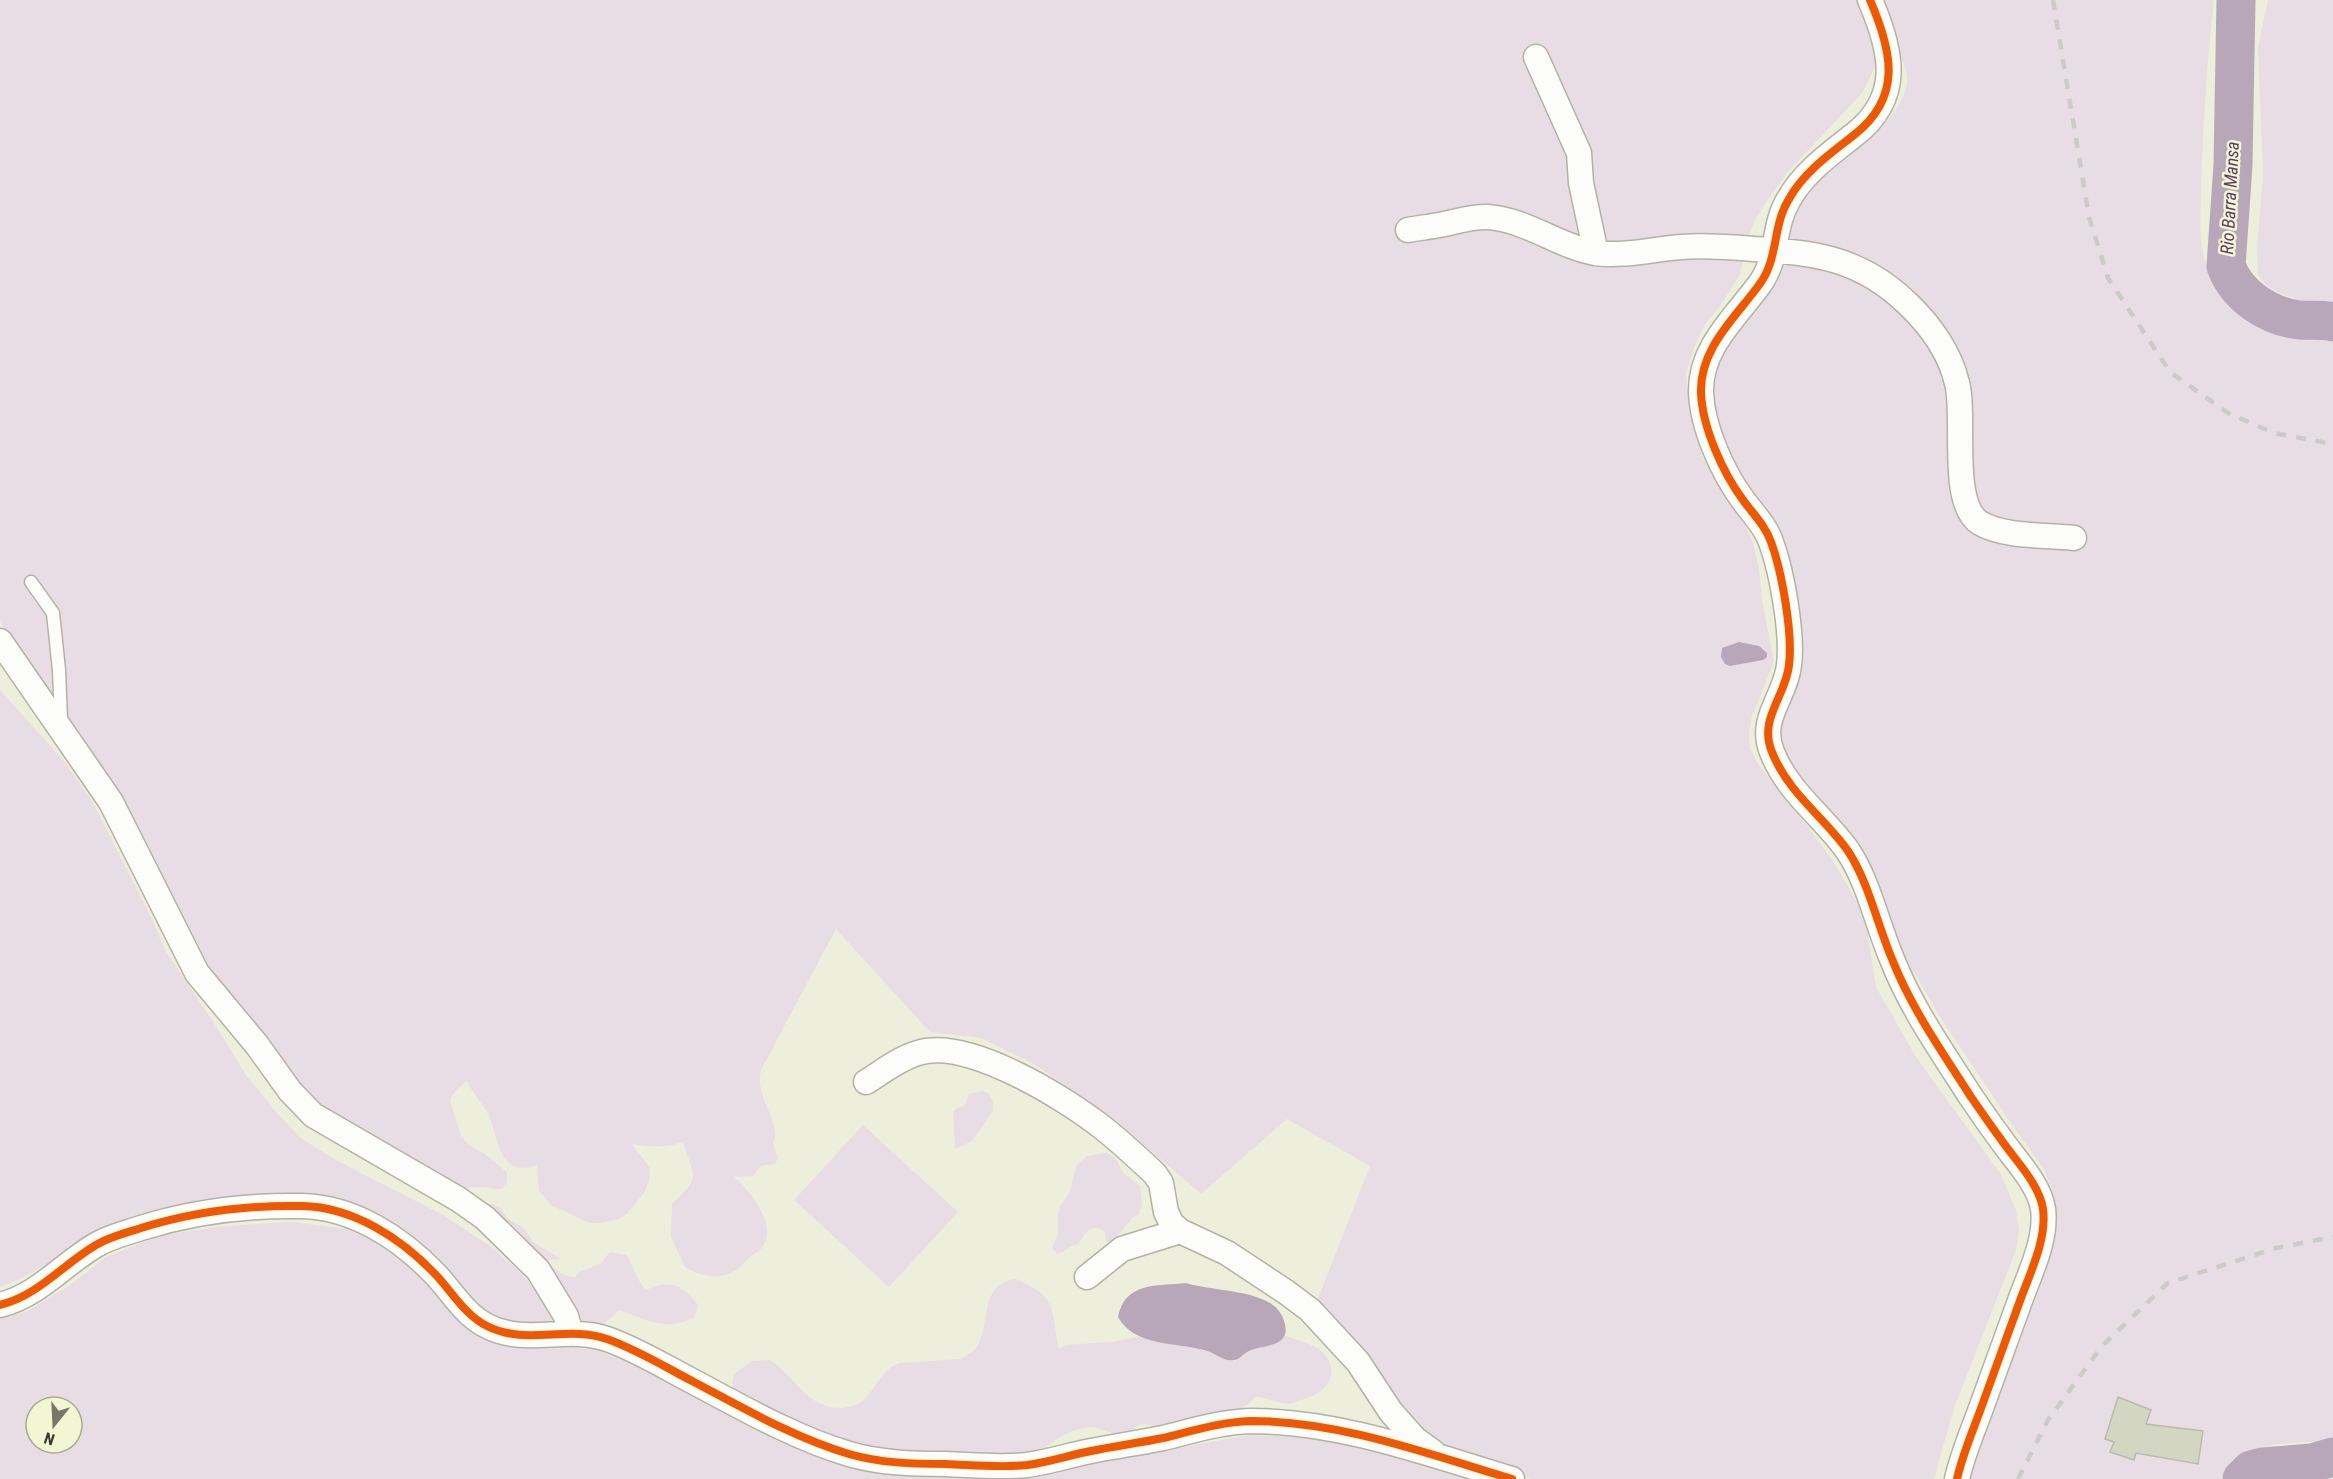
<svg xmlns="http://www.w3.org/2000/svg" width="2333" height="1479" viewBox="0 0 2333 1479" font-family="'Roboto Condensed',sans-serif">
  <rect width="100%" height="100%" fill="#edeedb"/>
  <!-- green -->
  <path fill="#e9dde5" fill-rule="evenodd" d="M0,0H2214C2207,62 2203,125 2201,188C2201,214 2197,245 2208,269C2216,290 2236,313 2254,325C2276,340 2304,325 2333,342V1440C2302,1445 2261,1438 2236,1460C2230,1465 2227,1473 2221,1479H1967L1978,1439L1999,1394L2024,1330L2039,1278L2054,1211L2052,1190L2044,1169L2017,1132L1938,1014L1914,972L1908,971L1784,759L1781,722L1801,656V626L1783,536L1772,517L1745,482L1731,456L1718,424L1711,389L1713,370L1792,217C1803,199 1814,184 1829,170C1854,147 1909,116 1907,76C1906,67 1901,57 1898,49L1876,65L1862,93L1788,172L1771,195L1757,216L1750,232L1740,274L1723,302L1705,324L1696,343L1686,373L1689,410L1702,456L1741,515L1753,543L1759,569L1762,600L1774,662L1752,716L1749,733L1750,749L1758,764L1812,832L1838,869L1858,904L1867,930L1876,987L1916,1057L2000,1173L2016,1210L2019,1230L2016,1250L1954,1408L1934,1479H1533L1475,1461L1434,1443L1315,1306L1370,1166L1287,1119L1201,1194L1121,1125L1083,1097L1032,1063L981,1038L930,1032L836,929L761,1070C754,1100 783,1121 773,1144L778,1158L775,1164L761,1166L753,1176L734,1177C750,1191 780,1226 761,1249C758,1252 753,1254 750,1257C746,1260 744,1264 740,1267C723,1282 703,1277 685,1267L671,1237L672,1204C702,1175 694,1179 683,1142C665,1148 650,1147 632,1144L650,1168L649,1181L644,1193L627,1214L618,1219L601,1223H589L551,1205L539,1191L537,1165C499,1179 499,1139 489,1116C483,1103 472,1094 467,1080L452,1095L450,1101L461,1136L469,1145L485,1154L507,1172V1182L502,1189C491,1189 479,1186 468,1188L466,1195L322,1108L296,1082L204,966L125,811L77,732L0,622Z
    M2268,0H2333V306L2302,301L2280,293L2267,286L2258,274L2257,251L2263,175L2258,47Z
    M0,690L64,761L92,801L150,915L166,952L214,1023L246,1075L276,1112L302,1139L334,1159L443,1215L490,1246L518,1270L543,1298L558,1326L498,1321L475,1304L424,1247L390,1224L231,1200L130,1219L98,1232L70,1246L47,1264L20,1279L0,1287Z
    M983,1091L988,1093L993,1102V1111L972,1141L955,1149L953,1112L957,1108L964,1106L969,1094Z
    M863,1125L958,1212L889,1287L794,1200Z
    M1106,1153C1118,1157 1117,1163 1123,1172C1128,1177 1135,1182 1140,1186L1142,1204L1139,1215L1133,1217L1112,1242H1106L1105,1232C1090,1221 1086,1234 1078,1244C1068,1246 1065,1252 1057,1254L1052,1248L1058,1234V1214L1060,1206L1069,1194L1076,1166L1087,1156Z
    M476,1204H493L501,1208L507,1218L525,1229L533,1242L561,1259L547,1260C556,1271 562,1276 575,1277L579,1272L600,1264L610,1252L627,1255C633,1266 637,1281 646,1290C670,1279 682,1284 698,1305L694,1317C667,1333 646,1319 619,1310C603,1328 596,1326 574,1326Z
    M291,1222L348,1229L376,1242L417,1270L493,1341L541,1348L595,1349L642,1369L727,1414L791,1443L863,1468L1111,1459L1251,1435L1330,1438L1403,1456L1476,1479H0V1318L26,1312L69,1286L106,1257L162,1235L224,1226ZM36,1407H72V1443H36Z
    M1016,1279C1060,1298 1050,1309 1059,1349L1066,1345L1112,1342L1139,1337L1206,1350L1225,1359L1235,1361L1250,1350L1281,1341L1285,1335C1298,1342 1317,1343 1326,1356C1342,1379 1321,1395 1301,1400C1297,1401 1291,1404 1287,1404C1276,1403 1267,1397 1255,1397C1251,1402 1247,1406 1241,1409C1224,1417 1184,1426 1165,1428C1156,1429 1147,1421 1138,1426C1130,1429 1129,1436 1118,1434C1104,1433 1099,1425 1083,1428C1059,1433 1048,1449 1026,1458L895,1456L837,1439L735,1394L732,1383L734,1374L752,1361L770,1360C796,1377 807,1409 842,1408C853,1407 861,1404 867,1396C879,1383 882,1370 899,1363L960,1359C966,1356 972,1353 976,1348C992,1325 978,1283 1016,1279Z"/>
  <!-- water -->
  <path fill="#b8a7b9" d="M1739,642L1759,646L1767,653V657L1763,660L1730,666L1725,664L1721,657L1722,648Z
    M1186,1283C1212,1291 1246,1289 1270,1303C1277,1307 1282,1314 1284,1321C1293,1348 1264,1344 1249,1351C1244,1353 1239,1360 1234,1360C1223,1362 1214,1352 1204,1350C1175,1342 1135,1347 1118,1317C1125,1282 1156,1286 1186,1283Z"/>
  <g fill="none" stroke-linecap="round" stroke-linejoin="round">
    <!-- river -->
    <path stroke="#b8a7b9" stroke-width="39" d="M2236,0L2233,165L2226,266C2237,296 2268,316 2299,320C2311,321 2322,319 2333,322
      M2242,1479L2251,1470L2263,1467L2312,1463L2333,1457"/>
  </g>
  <!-- building -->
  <path fill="#d4d6c4" stroke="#babbad" stroke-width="1.5" d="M2118,1397L2151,1410L2146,1424L2203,1431L2198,1464L2136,1453L2134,1460L2110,1452L2114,1442L2105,1439Z"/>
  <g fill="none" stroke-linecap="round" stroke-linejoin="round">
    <defs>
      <path id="lane" d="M31,582L53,613L59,670L61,720"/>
      <path id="street" d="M1870,0C1892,51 1903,97 1854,135C1830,154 1804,172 1789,199C1772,226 1779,259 1759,285C1735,318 1700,348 1701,392C1702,427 1723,473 1743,500C1753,514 1765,525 1771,542C1782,572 1793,634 1789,665C1786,696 1758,719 1772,752C1788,793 1824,817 1848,851C1869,883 1877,924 1892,959C1911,1008 1943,1053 1971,1097C1981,1111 1990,1125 2000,1138C2014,1159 2039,1183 2043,1209C2047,1238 2031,1271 2021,1298C2009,1332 1996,1366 1984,1400C1975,1426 1963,1452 1957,1479
        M1536,57L1579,153L1581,183L1596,253
        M1408,230C1418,228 1429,227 1439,225C1456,222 1471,216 1488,217C1527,220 1558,246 1595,253C1623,257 1653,249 1681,247C1705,245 1730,247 1754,249C1815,252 1862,259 1908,304C1930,325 1950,353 1957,383C1966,416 1949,504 1980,523C2003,537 2047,535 2074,538
        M0,641L111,802L197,973L257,1045L290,1091L313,1115L458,1199L485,1218L538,1270L566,1316L571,1334
        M866,1082C882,1072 900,1058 918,1053C967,1037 1065,1098 1103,1128C1121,1142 1138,1158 1155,1174L1161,1183L1166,1212L1172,1224L1180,1231L1227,1253L1286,1292L1310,1310L1358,1362L1391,1412L1415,1439L1433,1452
        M1087,1277L1122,1249L1180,1231
        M0,1305C39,1295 62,1265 96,1245C109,1237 126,1233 141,1228C192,1212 248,1205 302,1206C353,1207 401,1238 436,1275C452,1292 465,1315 487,1326C526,1346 567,1325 607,1339C638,1350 665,1367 694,1382C743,1408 795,1438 849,1454C880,1463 913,1464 946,1464C973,1465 1000,1468 1027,1465C1049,1462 1070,1455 1091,1451C1115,1446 1139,1443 1163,1438C1192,1431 1220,1422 1251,1421C1340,1421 1428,1454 1512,1479"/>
    </defs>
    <!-- lane casing -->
    <use href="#lane" stroke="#b2b3a3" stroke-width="15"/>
    <!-- street casing -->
    <use href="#street" stroke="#b2b3a3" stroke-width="27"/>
    <!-- lane -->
    <use href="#lane" stroke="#fcfcfa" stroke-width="12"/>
    <!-- street -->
    <use href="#street" stroke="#fcfcfa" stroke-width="24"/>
    <!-- rail -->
    <path stroke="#ccccc7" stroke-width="4.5" stroke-dasharray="10 10" stroke-linecap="butt" d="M2053,0L2089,217L2108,278L2170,372L2228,413L2274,433L2333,444
      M2018,1479L2048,1420L2102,1346L2168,1283L2276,1248L2333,1237"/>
    <defs>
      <path id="cycleway" d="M1870,0C1892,51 1903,97 1854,135C1830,154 1804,172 1789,199C1772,226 1779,259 1759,285C1735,318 1700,348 1701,392C1702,427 1723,473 1743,500C1753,514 1765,525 1771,542C1782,572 1793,634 1789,665C1786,696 1758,719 1772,752C1788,793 1824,817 1848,851C1869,883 1877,924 1892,959C1911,1008 1943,1053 1971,1097C1981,1111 1990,1125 2000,1138C2014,1159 2039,1183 2043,1209C2047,1238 2031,1271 2021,1298C2009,1332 1996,1366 1984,1400C1975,1426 1963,1452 1957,1479
        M0,1305C39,1295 62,1265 96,1245C109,1237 126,1233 141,1228C192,1212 248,1205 302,1206C353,1207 401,1238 436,1275C452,1292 465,1315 487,1326C526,1346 567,1325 607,1339C638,1350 665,1367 694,1382C743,1408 795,1438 849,1454C880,1463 913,1464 946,1464C973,1465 1000,1468 1027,1465C1049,1462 1070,1455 1091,1451C1115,1446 1139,1443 1163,1438C1192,1431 1220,1422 1251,1421C1340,1421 1428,1454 1512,1479"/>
    </defs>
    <!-- cycleway casing -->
    <use href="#cycleway" stroke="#f3f6d3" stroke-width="11"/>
    <!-- cycleway -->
    <use href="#cycleway" stroke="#e8590c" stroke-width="8"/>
  </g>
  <g text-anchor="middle" stroke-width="5" stroke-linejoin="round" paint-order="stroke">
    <!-- water labels -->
    <g font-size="18" font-style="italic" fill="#5f3b6a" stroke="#f3f6d3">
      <text transform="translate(2230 198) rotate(-87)" y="6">Rio Barra Mansa</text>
    </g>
  </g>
  <!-- north arrow -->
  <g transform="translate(54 1425) rotate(198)"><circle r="28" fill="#f3f6d3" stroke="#a8aa90" stroke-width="1.5"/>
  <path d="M0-4.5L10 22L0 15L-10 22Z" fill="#777869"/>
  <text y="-9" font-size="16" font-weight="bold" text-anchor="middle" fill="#38392b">N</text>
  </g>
</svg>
